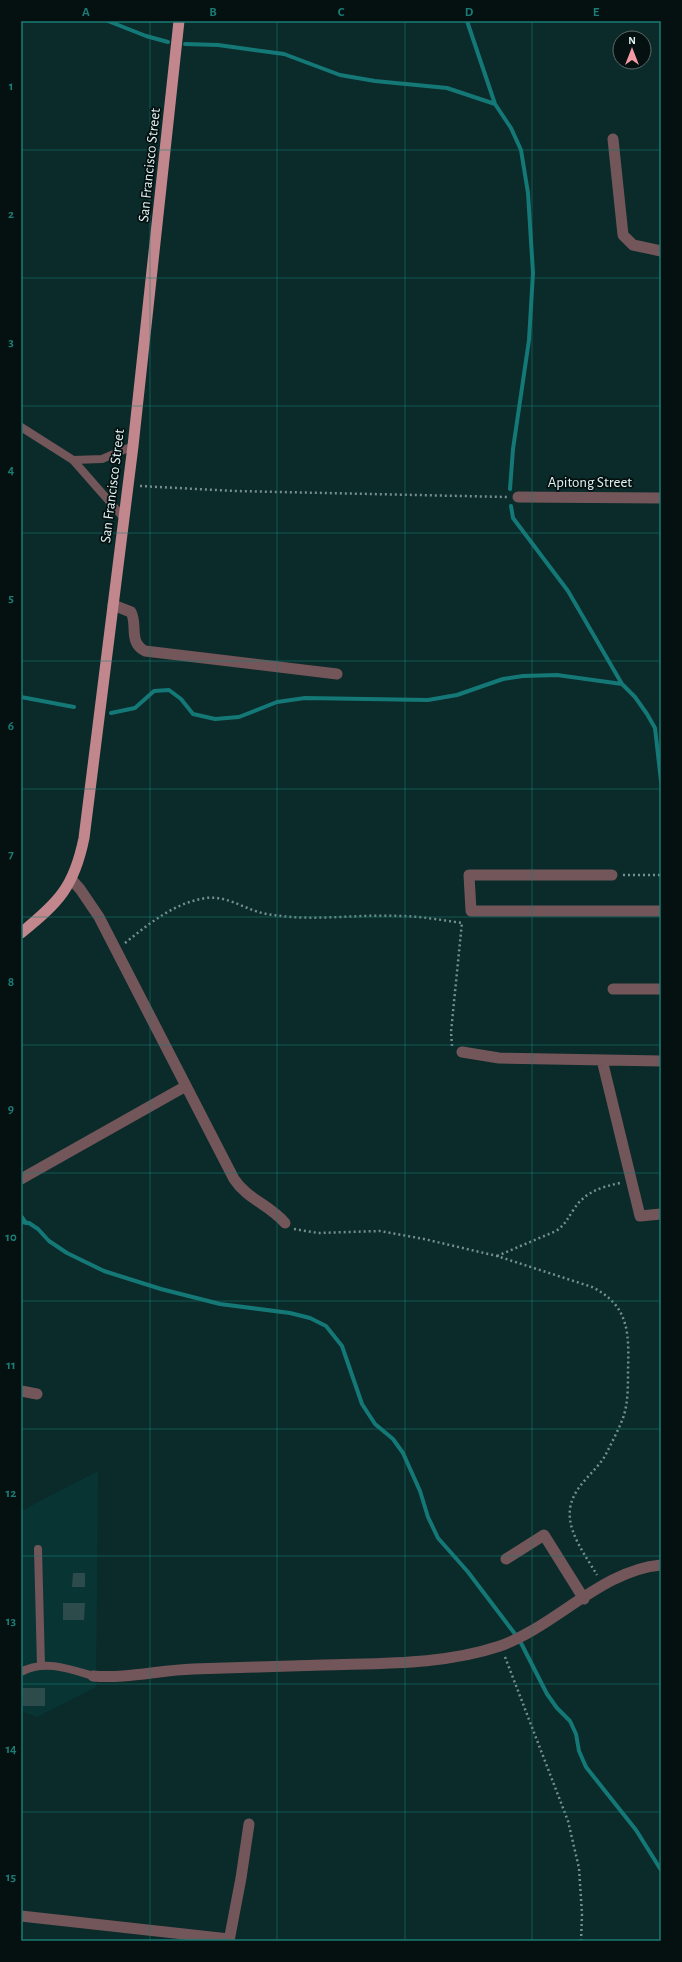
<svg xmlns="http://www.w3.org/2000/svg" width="682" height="1962" viewBox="0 0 682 1962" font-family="'Alegreya Sans',sans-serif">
  <rect width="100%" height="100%" fill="#0b2a2a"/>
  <!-- built -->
  <path fill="#083534" d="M98,1471L96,1687L37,1717L21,1711V1511Z"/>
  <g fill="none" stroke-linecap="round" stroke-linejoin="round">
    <!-- stream -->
    <path stroke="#147877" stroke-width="4" d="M108,21L146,36L168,42
      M467,21L495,104L511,128L521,150L528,193L533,273L529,340L513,449L510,489
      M185,44L218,45L284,54L340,75L375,81L447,88L495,104
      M511,506L513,518L568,591L622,684L635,697L647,714L655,728L661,781
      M21,697L74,707
      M111,713L135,708L154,691L169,690L181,699L193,714L215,719L239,717L277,702L305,698L428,700L457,695L503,679L523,676L557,675L622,684
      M21,1216L26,1223
      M21,1222L29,1223L38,1229L49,1241L67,1253L104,1271L161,1289L220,1304L290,1313L310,1318L326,1326L342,1346L362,1404L375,1424L393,1439L403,1453L420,1491L428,1517L438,1538L468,1572L515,1634
      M521,1643L547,1694L557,1708L570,1721L576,1734L579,1751L586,1767L636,1830L661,1870"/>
  </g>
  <!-- building -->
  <path fill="#2d4b4a" d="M73,1573H85V1587H72Z
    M63,1603H85L84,1620H63Z
    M22,1688H45V1706H23Z"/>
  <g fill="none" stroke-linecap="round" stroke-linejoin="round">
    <!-- path -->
    <path stroke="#768e8e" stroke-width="2.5" stroke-dasharray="2 3" stroke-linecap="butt" d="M140,486L235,491L507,497
      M623,875H661
      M125,943C150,923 174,903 206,898C228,895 247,911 267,914C311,922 355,914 398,916C420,916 441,920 462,923
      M452,1046L451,1032L462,922
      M294,1229L318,1233L380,1231L424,1239L497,1256L592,1287C630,1306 629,1334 628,1372C628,1387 628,1404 623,1418C618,1431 611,1444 605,1456C594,1474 573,1486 570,1509C567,1532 586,1556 597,1575
      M497,1256L556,1231C565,1225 568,1218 574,1209C585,1192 601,1187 620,1183
      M505,1657L568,1821L579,1868L582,1914L581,1941"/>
    <!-- service -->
    <path stroke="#735659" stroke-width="8" d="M21,427L73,460L123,517
      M73,460L102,459L133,446
      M38,1549L41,1666
      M21,1672C44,1659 70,1669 93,1676"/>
    <!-- minor -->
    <path stroke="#735659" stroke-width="11" d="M613,139L623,235L633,245L661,251
      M518,497L661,498
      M113,605L131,612C138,625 128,642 145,651L337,674
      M612,875H469L471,911H661
      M71,879L80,889L99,917L234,1179C247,1199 270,1205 285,1223
      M613,989H661
      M462,1052L499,1058L661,1061
      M602,1060L640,1216L661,1214
      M21,1179L186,1086
      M21,1391L37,1394
      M506,1559L544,1535L584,1599
      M93,1676C126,1679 160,1670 193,1669C236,1668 280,1666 323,1665C382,1663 443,1665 500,1646C556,1626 602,1570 661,1565
      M21,1916L229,1939
      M229,1941L241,1878L249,1824"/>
    <!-- primary -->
    <path stroke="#c1878d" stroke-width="11" d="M21,933C59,902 74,887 84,838L133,446L179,21"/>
  </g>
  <!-- grid -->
  <path fill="none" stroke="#1a7c75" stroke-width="1" stroke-opacity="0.55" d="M150,21V1941M277,21V1941M405,21V1941M532,21V1941M21,150H661M21,278H661M21,406H661M21,533H661M21,661H661M21,789H661M21,917H661M21,1045H661M21,1173H661M21,1301H661M21,1429H661M21,1556H661M21,1684H661M21,1812H661"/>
  <g text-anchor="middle" stroke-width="3.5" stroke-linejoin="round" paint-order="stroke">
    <!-- street labels -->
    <g font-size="15" fill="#e1f2f2" stroke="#051010">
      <text transform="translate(149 165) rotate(-84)" y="5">San Francisco Street</text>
      <text x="590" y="487">Apitong Street</text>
      <text transform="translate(112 486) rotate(-83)" y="5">San Francisco Street</text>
    </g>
  </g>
  <!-- border -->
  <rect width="682" height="1962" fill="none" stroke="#051010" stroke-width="44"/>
  <!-- north arrow -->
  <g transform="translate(632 50)"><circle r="19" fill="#051010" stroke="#5d6a6a"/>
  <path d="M0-3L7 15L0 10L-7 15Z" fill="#f49aa5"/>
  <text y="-6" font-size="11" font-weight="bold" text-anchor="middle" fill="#e1f2f2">N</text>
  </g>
  <rect x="22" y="22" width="638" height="1918" fill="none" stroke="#1a7c75" stroke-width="1.5"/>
  <g font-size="13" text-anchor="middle" font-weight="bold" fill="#1a7c75">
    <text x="86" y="16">A</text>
    <text x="213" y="16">B</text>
    <text x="341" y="16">C</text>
    <text x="469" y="16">D</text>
    <text x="596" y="16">E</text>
    <text x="11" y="90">1</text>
    <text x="11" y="218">2</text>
    <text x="11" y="346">3</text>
    <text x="11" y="474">4</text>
    <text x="11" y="602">5</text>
    <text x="11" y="730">6</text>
    <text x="11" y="858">7</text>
    <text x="11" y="986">8</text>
    <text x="11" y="1113">9</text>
    <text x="11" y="1241">10</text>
    <text x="11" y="1369">11</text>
    <text x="11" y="1497">12</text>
    <text x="11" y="1625">13</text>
    <text x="11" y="1753">14</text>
    <text x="11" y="1881">15</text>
  </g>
</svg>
